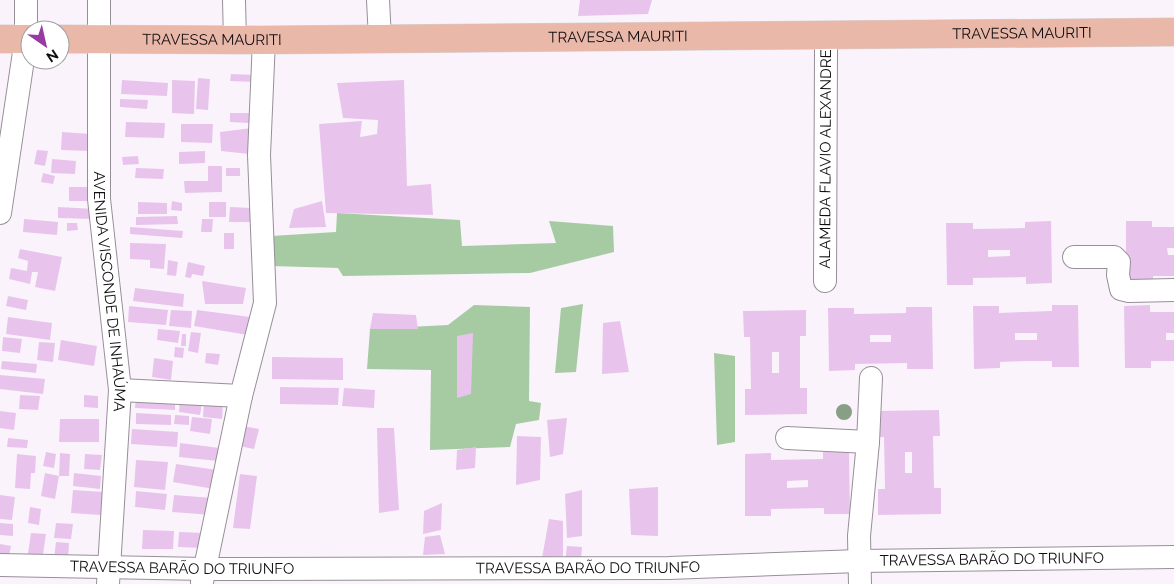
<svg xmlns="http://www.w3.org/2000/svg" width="1174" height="584" viewBox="0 0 1174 584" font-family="Raleway,sans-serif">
  <rect width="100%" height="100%" fill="#fbf3fc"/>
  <!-- forest -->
  <path fill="#a6cba2" d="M337,213L460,220L462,246L556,243L549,221L613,226L614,252L530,273L343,276L338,268L271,266V236L336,232Z
    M583,304L576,372L555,373L561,308Z
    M474,305L530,307L529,401L541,403L539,420L516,424L510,447L430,450L431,370L367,369L370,329L448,325Z
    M714,353L735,356V442L717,445Z"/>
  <!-- building -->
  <path fill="#e8c4ed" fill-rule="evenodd" d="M580,0H652L648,14L578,16Z
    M231,74L256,75L255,82L230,81Z
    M198,78L210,79L208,110L196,109Z
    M122,80L168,83L167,96L121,94Z
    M172,80L195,81L194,114L172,113Z
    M404,80L407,186L431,184L433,215L326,213L319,124L362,121L360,137L377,134L378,120L343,118L337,83Z
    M120,99L148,100L147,109L120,107Z
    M230,113H250L249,123L230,122Z
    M126,122L165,123L164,138L125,137Z
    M181,124H213L212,143L181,142Z
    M252,128L259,155L221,151L220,132Z
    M62,132L91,134L90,151L61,150Z
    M37,150L48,151L45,166L34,164Z
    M205,151V163L179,164V152Z
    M138,156L139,164L123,165L122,157Z
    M52,159L76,161L75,174L51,173Z
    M208,166H222V192L185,193L184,181H208Z
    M136,168L164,169L163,179L135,178Z
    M226,168H240V176H226Z
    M43,173L55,176L53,184L41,182Z
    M69,187H92V201H69Z
    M172,201L182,203V211L171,210Z
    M322,201L326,227L289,228L294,209Z
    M138,202L167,203V214H138Z
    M209,202H226V217H209Z
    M58,207L95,209L94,219L58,218Z
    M230,207L252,208V222H229Z
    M177,216L178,224L136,225V217Z
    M24,219L58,222L57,235L23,232Z
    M202,219H213L212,232H201Z
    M1051,221L1052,283L1026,284V277L973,278V285H947L946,223H973V229L1025,228V222ZM988,250H1010V256L988,257Z
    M1126,221H1152V227H1174V248H1167L1168,255H1174V276H1153V283H1126Z
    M67,223H77L78,230L67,231Z
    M130,227L183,231L182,238L130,234Z
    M224,233H234V249H224Z
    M130,243L166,244L164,269L150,268V260L130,259Z
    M20,249L62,257L55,291L35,287L38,272H32L30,284L9,279L11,268L27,271L28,261L18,258Z
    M168,260L178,262L176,276L167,275Z
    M188,262L205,266L203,276L192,274L191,278L185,277Z
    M202,281L246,288L243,304H205Z
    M135,288L184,294L183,307L133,301Z
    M8,296L28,300L26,310L6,306Z
    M1052,305H1078L1079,367H1052V361H1026L1000,362V368L974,369L973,306H999V313L1052,311ZM1015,333H1037V340H1015Z
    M1150,305V312H1174V333H1166V340H1174V361H1151V368H1125L1124,306Z
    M129,306L168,310L166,325L128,322Z
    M906,307H932L933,369H907V363L855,364V370L829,371L828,308H854V314L906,313ZM870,335H891V342H870Z
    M171,310L192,311L191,328L169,326Z
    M197,310L258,318L254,336L194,326Z
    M806,310V336H800V388H807V414L745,415V389H751L750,337H744L743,311ZM772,352H779V373H772Z
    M373,313L416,315L418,329H370Z
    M8,317L52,323L50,340L6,334Z
    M620,321L629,372L602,374L603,323Z
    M158,329L180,331L178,343L157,340Z
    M191,332L201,333L198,353L188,351Z
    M473,333L471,394L457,398V336Z
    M182,334H186V346H181Z
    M3,337L22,339L20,353L2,351Z
    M61,340L97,346L94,366L58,360Z
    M39,342L55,343L53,362L37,360Z
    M175,347L184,348L183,358L174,357Z
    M206,353L220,354L218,365L205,363Z
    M272,357L343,358V380L272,379Z
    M154,358L173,361L171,380L152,377Z
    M2,361L37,364L36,373L1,369Z
    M0,375L45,379L43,394L0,389Z
    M280,387L339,388L338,405L280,404Z
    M344,388L375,390L374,408L342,406Z
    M20,395L40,396L38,410L19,409Z
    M84,395L98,396V408L84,407Z
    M136,396L175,398V410L135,408Z
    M180,398L202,403L200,415L179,412Z
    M204,400L223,402L222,419L203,417Z
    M939,410L940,436H933L934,488H941V514L878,515V489H885L884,437H877V411ZM905,452H912V473H905Z
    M0,411L16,413L14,430L0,428Z
    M136,413L171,415V425L136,424Z
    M175,415L189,416V425L174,424Z
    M192,417L212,419L210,434L190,431Z
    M567,418L563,454L550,457L547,420Z
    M60,419H99V442H59Z
    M243,426L259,429L254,449L239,446Z
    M377,428H394L399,510L379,513Z
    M132,429L178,432L177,447L131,444Z
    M517,436L541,437L540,480L516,485Z
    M8,438L28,440L27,448L7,447Z
    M180,443L220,448L218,461L179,457Z
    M476,447L475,468L456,470L457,450Z
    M46,452L56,454L54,468L43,466Z
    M823,452H849L850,514H824V508L771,509V516H745V454L771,453V460L823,459ZM808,480V487L787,488V481Z
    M60,453L70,454L69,476H59Z
    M17,454L36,456L35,473H31L30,489L15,488Z
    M85,454L102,455L100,470L84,469Z
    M136,460L168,462L165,490L134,487Z
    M176,464L217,470L214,489L173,482Z
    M45,473L59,476L55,499L41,496Z
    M74,473L101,476L100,489L73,486Z
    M240,474L257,476L250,529L233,528Z
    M658,487V536L631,535L629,489Z
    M73,490L103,492L101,515L71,513Z
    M582,490V536L567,538L565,494Z
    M136,491L167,494L165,510L135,507Z
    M0,495L15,497L12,520L0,519Z
    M174,495L213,498L212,515L172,512Z
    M442,503L441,530L423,534L424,511Z
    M30,507L41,509L39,525L28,523Z
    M549,519L563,521V556L542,558Z
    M0,523L13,524V536L0,535Z
    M56,523L73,524L71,539L54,538Z
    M143,530L174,531L173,549H142Z
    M179,532L204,533L203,548L178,547Z
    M31,533L46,534L42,561L27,560Z
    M440,535L445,554L423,555L425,537Z
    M56,542L69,543L68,559L54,558Z
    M0,544L11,546L9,556L0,554Z
    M567,546L582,547L581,560L565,562Z"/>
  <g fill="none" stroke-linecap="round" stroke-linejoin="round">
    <defs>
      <g id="minor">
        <path id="s1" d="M99,0V199L120,390L108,584"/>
        <path d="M234,0L235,40"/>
        <path d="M378,0L380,39"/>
        <path d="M0,213L26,39V0"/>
        <path d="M1074,257H1114L1119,262L1118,275L1121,289L1129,291L1174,290"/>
        <path id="s2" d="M825,281L826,51L827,35"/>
        <path d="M120,390L241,396"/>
        <path d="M787,438L868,442L859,536L860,584"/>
        <path d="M868,442L871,378"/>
        <path id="s3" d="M0,565L205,569L669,568L859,561L1174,557"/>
        <path d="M202,582L241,396L265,303L259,155L264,40"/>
      </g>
      <g id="major">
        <path d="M0,39H30"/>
        <path id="s4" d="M60,39L264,40L1174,32"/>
      </g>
    </defs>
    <!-- minor casing -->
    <use href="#minor" stroke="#978f98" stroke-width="24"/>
    <!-- major casing -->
    <use href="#major" stroke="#d4d4d4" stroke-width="29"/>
    <!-- minor -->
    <use href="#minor" stroke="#fff" stroke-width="22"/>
    <!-- major -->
    <use href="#major" stroke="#e9b8a9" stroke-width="28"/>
  </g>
  <!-- trees -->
  <circle fill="#889f86" cx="844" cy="412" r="8"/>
  <g text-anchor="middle" stroke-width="5" stroke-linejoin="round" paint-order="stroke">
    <!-- street labels -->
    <g font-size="15" fill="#110e11" stroke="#fff">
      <text dy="5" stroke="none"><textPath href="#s4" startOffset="962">TRAVESSA MAURITI</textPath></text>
      <text dy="5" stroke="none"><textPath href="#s4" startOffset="558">TRAVESSA MAURITI</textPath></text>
      <text dy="5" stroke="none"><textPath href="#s4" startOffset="152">TRAVESSA MAURITI</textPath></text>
      <text dy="5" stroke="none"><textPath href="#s2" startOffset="122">ALAMEDA FLAVIO ALEXANDRE</textPath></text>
      <text dy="5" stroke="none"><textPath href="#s1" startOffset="292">AVENIDA VISCONDE DE INHAÚMA</textPath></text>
      <text dy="5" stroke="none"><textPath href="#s3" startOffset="992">TRAVESSA BARÃO DO TRIUNFO</textPath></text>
      <text dy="5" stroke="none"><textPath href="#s3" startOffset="182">TRAVESSA BARÃO DO TRIUNFO</textPath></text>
      <text dy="5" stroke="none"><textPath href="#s3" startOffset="588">TRAVESSA BARÃO DO TRIUNFO</textPath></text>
    </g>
  </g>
  <!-- north arrow -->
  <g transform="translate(45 45) rotate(146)"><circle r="24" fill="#ffffff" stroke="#a09fa0"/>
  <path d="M0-4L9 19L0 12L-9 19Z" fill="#983aa3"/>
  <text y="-8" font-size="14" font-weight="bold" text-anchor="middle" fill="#110e11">N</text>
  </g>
</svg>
